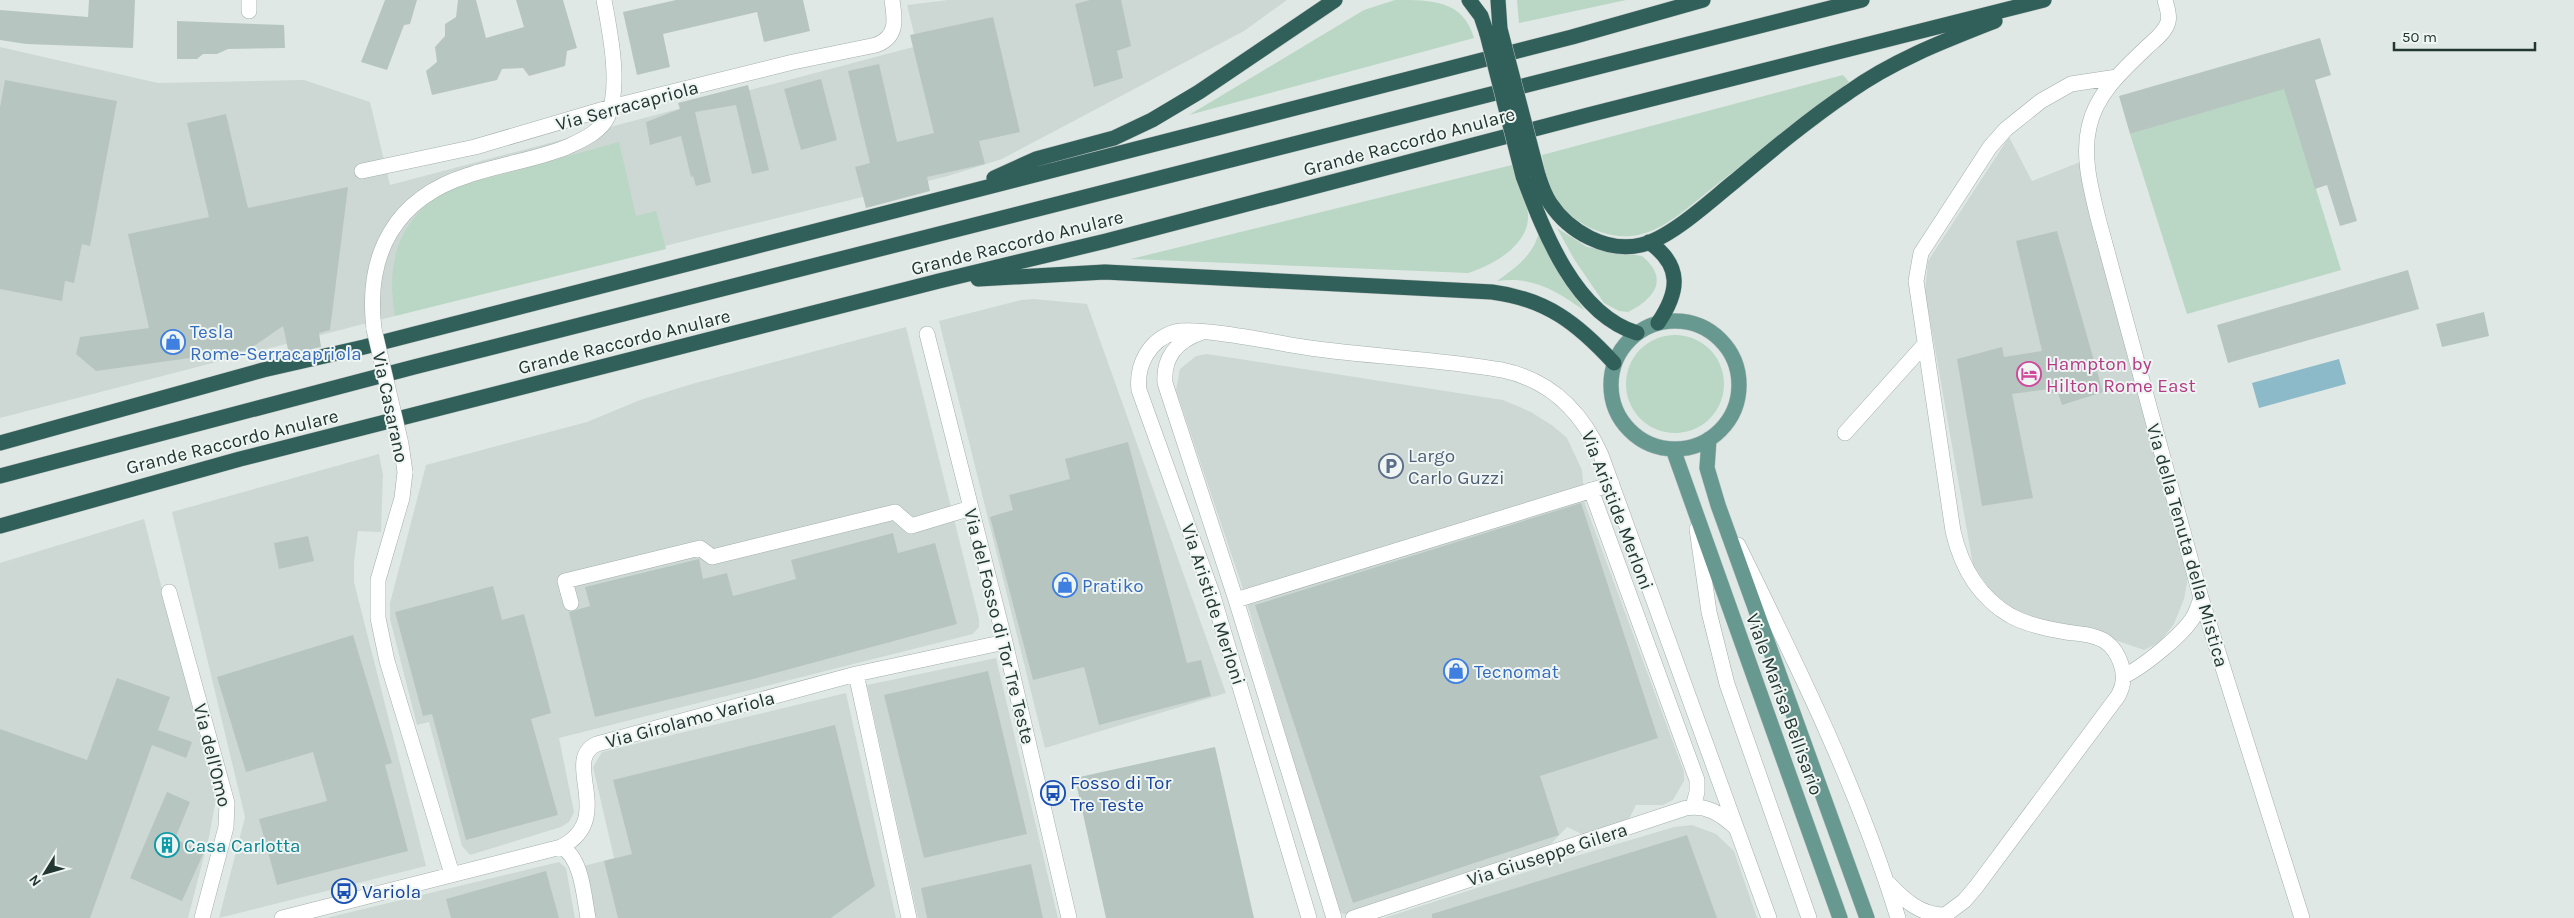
<svg xmlns="http://www.w3.org/2000/svg" width="2574" height="918" viewBox="0 0 2574 918" font-family="Karla,sans-serif">
  <rect width="100%" height="100%" fill="#dfe8e5"/>
  <!-- built -->
  <path fill="#cdd8d4" d="M948,0H1287L1244,31L1002,159L948,176L708,235L0,418V47L158,83L304,80L370,102L390,185L917,46L907,5Z
    M2009,137L2032,181L2080,162L2188,577L2184,599L2174,624L2160,642L2144,650L2083,629L2067,628L2017,612L2003,603L1989,588L1973,565L1925,292L1928,261Z
    M1034,299L1087,304L1226,693L1045,748L939,321L1021,300Z
    M906,327L979,619V627L973,634L559,738L574,812L569,822L561,827L470,855L462,846L429,722L417,725L390,619V603L426,465L587,422L640,400L692,384Z
    M1207,354L1503,400L1531,412L1553,426L1567,438L1582,470L1585,504L1684,772V781L1673,800L1663,805H1636L1629,819L1584,835L1567,827L1550,845L1347,914H1343L1337,908L1241,583L1176,390L1180,369L1196,356Z
    M379,454L383,475L381,532L358,531L354,562V582L426,866L219,918L245,817L172,512Z
    M144,519L216,799L209,837L188,918H0V563Z
    M996,658L1058,918H918L867,685Z
    M846,693L896,918H595L584,866L614,858L593,767L602,752Z
    M1692,825L1716,834L1734,851L1757,918H1384L1563,860L1674,827Z
    M559,862L566,868L575,918H326Z"/>
  <!-- green -->
  <path fill="#b9d7c4" d="M1395,0C1432,0 1463,0 1474,38L1189,115L1364,10Z
    M1517,0H1626L1519,23Z
    M1843,75L1849,82C1806,115 1763,149 1720,182C1696,200 1668,229 1638,235C1603,242 1561,218 1549,185C1545,176 1544,165 1542,155Z
    M2285,88L2341,270L2187,314L2130,134Z
    M619,142L636,216L656,211L666,249L395,316C387,271 394,229 433,200C455,184 490,178 516,171C550,161 584,152 619,142Z
    M1512,165C1517,180 1526,198 1528,214C1530,245 1493,265 1468,273L1131,259Z
    M1557,228L1587,247L1642,256C1670,279 1654,299 1628,312L1619,311L1604,303L1574,259Z
    M1539,232L1562,276L1584,310C1555,291 1534,276 1497,281C1516,267 1533,256 1539,232Z
    M1626 384a49 49 0 1 1 98 0a49 49 0 1 1-98 0Z"/>
  <!-- water -->
  <path fill="#8cbac8" d="M2339,359L2346,384L2259,408L2252,383Z"/>
  <!-- building -->
  <path fill="#b7c5c1" d="M89,0H135L133,48L26,44L0,40V10L88,17Z
    M385,0H417L410,24L404,25L387,70L361,62Z
    M458,0H476L486,38L524,27L516,0H563L577,48L567,51L565,66L529,76L523,68L502,69L497,80L432,95L426,71L437,62L435,47L445,36V24L456,17Z
    M676,0H803L810,31L764,42L757,12L663,34L670,67L637,75L623,12Z
    M1090,0H1121L1131,46L1117,51L1123,78L1094,87L1075,4Z
    M993,17L1020,132L979,141L985,164L927,177L930,191L866,208L855,167L870,163L848,71L879,64L897,142L934,133L910,35Z
    M177,21L284,25L285,48L228,49L217,54H203L197,59H177Z
    M2320,38L2331,75L2315,80L2357,221L2340,226L2327,185L2315,189L2284,89L2130,134L2119,96Z
    M821,79L837,140L801,150L784,89Z
    M5,80L117,101L90,246L82,244L74,283L65,281L62,301L0,289V107Z
    M748,85L769,170L752,174L736,105L695,112L711,182L696,186L693,176L691,177L681,136L650,145L646,122L680,109L678,103Z
    M226,114L248,208L348,187L330,330L319,333L321,347L289,354L283,326L248,350L96,371L76,354L80,337L149,328L128,234L209,217L187,123Z
    M2057,231L2103,392L2062,405L2058,393H2050V389L2012,394L2033,498L1982,506L1957,359L2002,347L2004,357L2042,351L2016,241Z
    M2408,270L2419,309L2228,363L2217,325Z
    M2484,312L2489,336L2442,347L2436,324Z
    M1128,442L1187,663L1201,660L1211,696L1099,725L1084,667L1033,680L990,517L1013,510L1009,495L1070,479L1065,459Z
    M1581,503L1658,738L1540,776L1559,835L1353,903L1255,605Z
    M893,533L898,553L935,543L957,624L753,679L595,717L569,612L590,606L585,587L699,559L703,579L727,573L733,596L796,579L791,560Z
    M308,536L314,561L279,569L274,543Z
    M493,586L502,620L524,614L551,713L531,719L558,815L466,840L432,714L423,716L395,612Z
    M353,635L392,763L385,765L408,851L277,885L259,819L327,801L313,752L246,772L217,677Z
    M988,671L1027,834L924,858L884,695Z
    M117,678L170,697L158,730L192,742L186,758L152,745L90,918H0V729L87,760Z
    M835,725L875,886L831,918H618L604,861L632,854L613,780Z
    M1215,747L1254,918H1106L1075,778Z
    M167,792L190,802L175,839L204,852L182,901L130,878Z
    M1687,835L1717,918H1432V914Z
    M1031,864L1043,918H927L921,888Z
    M546,871L559,918H451L446,899Z"/>
  <g fill="none" stroke-linecap="round" stroke-linejoin="round">
    <defs>
      <path id="minor" d="M2165,0C2167,7 2170,15 2168,22C2165,33 2153,41 2146,48C2122,71 2096,94 2089,127C2082,157 2091,189 2098,218L2201,598L2302,918
        M249,11V0
        M362,171L475,147L611,107L793,62L876,45C898,37 895,19 892,0
        M374,329C365,254 395,198 469,175C501,164 535,160 567,147C582,140 601,132 608,116C621,86 610,32 604,0
        M1200,333C1177,341 1163,358 1165,383L1236,600L1334,918
        M927,334L1005,642L1069,918
        M1845,433L1925,344
        M405,472L402,498L378,580V618L387,661L452,874
        M1591,490L1697,780V792L1693,807
        M1697,529L1709,612L1727,684L1809,918
        M1738,545C1798,667 1858,788 1898,918
        M169,592L227,803L226,827L202,918
        M1236,600L1612,484
        M571,603L565,581L700,548L712,557L895,512L911,526L971,508
        M856,674L909,918
        M2124,676C2143,667 2184,634 2194,616C2197,610 2199,604 2201,598
        M561,847C582,857 584,897 588,918
        M1889,884C1904,900 1921,915 1944,915
        M282,918L561,847C617,818 560,760 597,744L856,674L1005,642
        M1309,918L1212,593L1139,390C1136,365 1149,340 1175,332C1198,326 1282,344 1310,348C1374,357 1439,359 1502,370C1550,380 1581,410 1601,455L1769,918
        M1353,918L1686,808C1706,804 1721,814 1735,827
        M1941,918L1964,901L1976,887L2118,696C2124,685 2125,676 2121,664C2118,655 2113,647 2106,642C2095,634 2079,634 2066,632C2047,629 2028,625 2011,616C1978,597 1961,566 1953,531L1916,281L1921,253L1990,147L2006,129L2041,101L2071,84L2117,77"/>
      <path id="major" d="M1611 385a64 64 0 1 1 128 0a64 64 0 1 1-128 0Z
        M1709,439L1707,468L1718,505L1867,918
        M1673,449L1840,918"/>
      <path id="highway" d="M1469,0L1481,16L1487,34
        M1498,0L1500,29
        M1538,175C1541,184 1544,194 1550,203C1569,232 1607,253 1641,245C1671,238 1711,200 1735,181C1772,150 1809,119 1849,92C1894,60 1944,41 1995,21
        M1523,176C1544,232 1575,314 1637,333
        M994,178L1036,159L1114,138L1152,120L1199,92L1335,0
        M1649,242C1683,266 1679,292 1658,323
        M978,279L1105,272L1492,292C1547,299 1578,324 1614,363
        M0,443L263,370L364,347L1572,37L1703,0
        M0,476L414,367L1862,0
        M0,526L240,459L939,281L1106,241L1588,115L2044,0"/>
    </defs>
    <!-- minor casing -->
    <use href="#minor" stroke="#a3afac" stroke-width="16"/>
    <!-- major casing -->
    <use href="#major" stroke="#bdc3c2" stroke-width="16"/>
    <!-- highway casing -->
    <use href="#highway" stroke="#bdc3c2" stroke-width="16"/>
    <!-- minor -->
    <use href="#minor" stroke="#fff" stroke-width="15"/>
    <!-- major -->
    <use href="#major" stroke="#689990" stroke-width="15"/>
    <!-- highway -->
    <use href="#highway" stroke="#315f59" stroke-width="15"/>
    <defs>
      <path id="minor-bridge" d="M374,329L401,444L405,472"/>
      <path id="highway-bridge" d="M1500,29L1538,175
        M1487,34L1523,176"/>
    </defs>
    <!-- minor-bridge casing -->
    <use href="#minor-bridge" stroke="#a3afac" stroke-width="16" stroke-linecap="butt"/>
    <!-- highway-bridge casing -->
    <use href="#highway-bridge" stroke="#bdc3c2" stroke-width="16" stroke-linecap="butt"/>
    <!-- minor-bridge -->
    <use href="#minor-bridge" stroke="#fff" stroke-width="15"/>
    <!-- highway-bridge -->
    <use href="#highway-bridge" stroke="#315f59" stroke-width="15"/>
  </g>
  <!-- icons -->
  <defs>
    <symbol id="shop-ring" viewBox="-11 -11 22 22"><circle r="9.5" fill="#eef5f2" stroke="#3f7fe0" stroke-width="1.5"/><path d="M-5-2.5h2.3a2.7 3.5 0 0 1 5.4 0H5L5.5 6h-11ZM-1.5-2.5h3a1.5 2.3 0 0 0-3 0Z" fill="#3f7fe0"/></symbol>
    <symbol id="hotel-ring" viewBox="-11 -11 22 22"><circle r="9.5" fill="#eef5f2" stroke="#d1479c" stroke-width="1.5"/><path d="M-6-4.5h1.5V1H6V5H4.5V3h-9V5H-6ZM-4 0a1.8 1.8 0 1 1 3.6 0ZM.5 0V-2.5h3Q6-2.5 6 0Z" fill="#d1479c"/></symbol>
    <symbol id="parking-ring" viewBox="-11 -11 22 22"><circle r="9.5" fill="#eef5f2" stroke="#5c6f8a" stroke-width="1.5"/><path d="M-3.5-5.5H1a3.5 3.5 0 0 1 0 7H-1V5.5H-3.5ZM-1-3.4V-.6H.8a1.4 1.4 0 0 0 0-2.8Z" fill="#5c6f8a"/></symbol>
    <symbol id="bus-ring" viewBox="-11 -11 22 22"><circle r="9.5" fill="#eef5f2" stroke="#1a4fb4" stroke-width="1.5"/><path d="M-5-6H5V4H4V6H2V4H-2V6H-4V4H-5ZM-3.5-4V0h7V-4ZM-3.5 1.2v1.5H-2V1.2ZM2 1.2v1.5H3.5V1.2Z" fill="#1a4fb4"/></symbol>
    <symbol id="building-ring" viewBox="-11 -11 22 22"><circle r="9.5" fill="#eef5f2" stroke="#0f9aa8" stroke-width="1.5"/><path d="M-4-6H4V6H1V3H-1V6H-4ZM-2.5-4.3h1.7v1.8h-1.7ZM.8-4.3h1.7v1.8H.8ZM-2.5-1h1.7V.8h-1.7ZM.8-1h1.7V.8H.8Z" fill="#0f9aa8"/></symbol>
  </defs>
  <g fill-rule="evenodd">
    <use href="#shop-ring" x="159" y="328" width="28" height="28"/>
    <use href="#hotel-ring" x="2015" y="360" width="28" height="28"/>
    <use href="#parking-ring" x="1377" y="452" width="28" height="28"/>
    <use href="#shop-ring" x="1051" y="571" width="28" height="28"/>
    <use href="#shop-ring" x="1442" y="657" width="28" height="28"/>
    <use href="#bus-ring" x="1039" y="779" width="28" height="28"/>
    <use href="#building-ring" x="153" y="831" width="28" height="28"/>
    <use href="#bus-ring" x="330" y="877" width="28" height="28"/>
  </g>
  <g text-anchor="middle" stroke-width="4" stroke-linejoin="round" paint-order="stroke">
    <!-- street labels -->
    <g font-size="19" fill="#223632" stroke="#eef5f2">
      <text transform="translate(627 105) rotate(-15)" y="7">Via Serracapriola</text>
      <text transform="translate(1409 141) rotate(-15)" y="7">Grande Raccordo Anulare</text>
      <text transform="translate(1017 242) rotate(-14)" y="7">Grande Raccordo Anulare</text>
      <text transform="translate(624 341) rotate(-14)" y="7">Grande Raccordo Anulare</text>
      <text transform="translate(391 407) rotate(78)" y="7">Via Casarano</text>
      <text transform="translate(232 441) rotate(-14)" y="7">Grande Raccordo Anulare</text>
      <text transform="translate(1618 510) rotate(69)" y="7">Via Aristide Merloni</text>
      <text transform="translate(2188 545) rotate(74)" y="7">Via della Tenuta della Mistica</text>
      <text transform="translate(1214 604) rotate(72)" y="7">Via Aristide Merloni</text>
      <text transform="translate(1000 626) rotate(76)" y="7">Via del Fosso di Tor Tre Teste</text>
      <text transform="translate(1785 704) rotate(70)" y="7">Viale Marisa Bellisario</text>
      <text transform="translate(690 719) rotate(-15)" y="7">Via Girolamo Variola</text>
      <text transform="translate(213 755) rotate(76)" y="7">Via dell'Omo</text>
      <text transform="translate(1547 854) rotate(-18)" y="7">Via Giuseppe Gilera</text>
    </g>
    <!-- shop labels -->
    <g font-size="19" fill="#366cbe" stroke="#eef5f2" text-anchor="start">
      <text x="190" y="338">Tesla<tspan x="190" dy="22">Rome-Serracapriola</tspan></text>
      <text x="1082" y="592">Pratiko</text>
      <text x="1474" y="678">Tecnomat</text>
    </g>
    <!-- hotel labels -->
    <g font-size="19" fill="#b23c85" stroke="#eef5f2" text-anchor="start">
      <text x="2046" y="370">Hampton by<tspan x="2046" dy="22">Hilton Rome East</tspan></text>
    </g>
    <!-- service labels -->
    <g font-size="19" fill="#4e5e75" stroke="#eef5f2" text-anchor="start">
      <text x="1408" y="462">Largo<tspan x="1408" dy="22">Carlo Guzzi</tspan></text>
    </g>
    <!-- transit labels -->
    <g font-size="19" fill="#164399" stroke="#eef5f2" text-anchor="start">
      <text x="1070" y="789">Fosso di Tor<tspan x="1070" dy="22">Tre Teste</tspan></text>
      <text x="362" y="898">Variola</text>
    </g>
    <!-- culture labels -->
    <g font-size="19" fill="#0d838f" stroke="#eef5f2" text-anchor="start">
      <text x="184" y="852">Casa Carlotta</text>
    </g>
  </g>
  <!-- north arrow -->
  <g transform="translate(45 873) rotate(233)" stroke="#eef5f2" stroke-width="4" paint-order="stroke">
  <path d="M0-4L9 19L0 12L-9 19Z" fill="#223632"/>
  <text y="-8" font-size="14" font-weight="bold" text-anchor="middle" fill="#223632">N</text>
  </g>
  <!-- scale -->
  <path d="M2394 42v8h141v-8" fill="none" stroke="#223632" stroke-width="2.5"/>
  <text x="2402" y="42" font-size="15" fill="#223632" stroke="#eef5f2" stroke-width="4" paint-order="stroke">50 m</text>
</svg>
